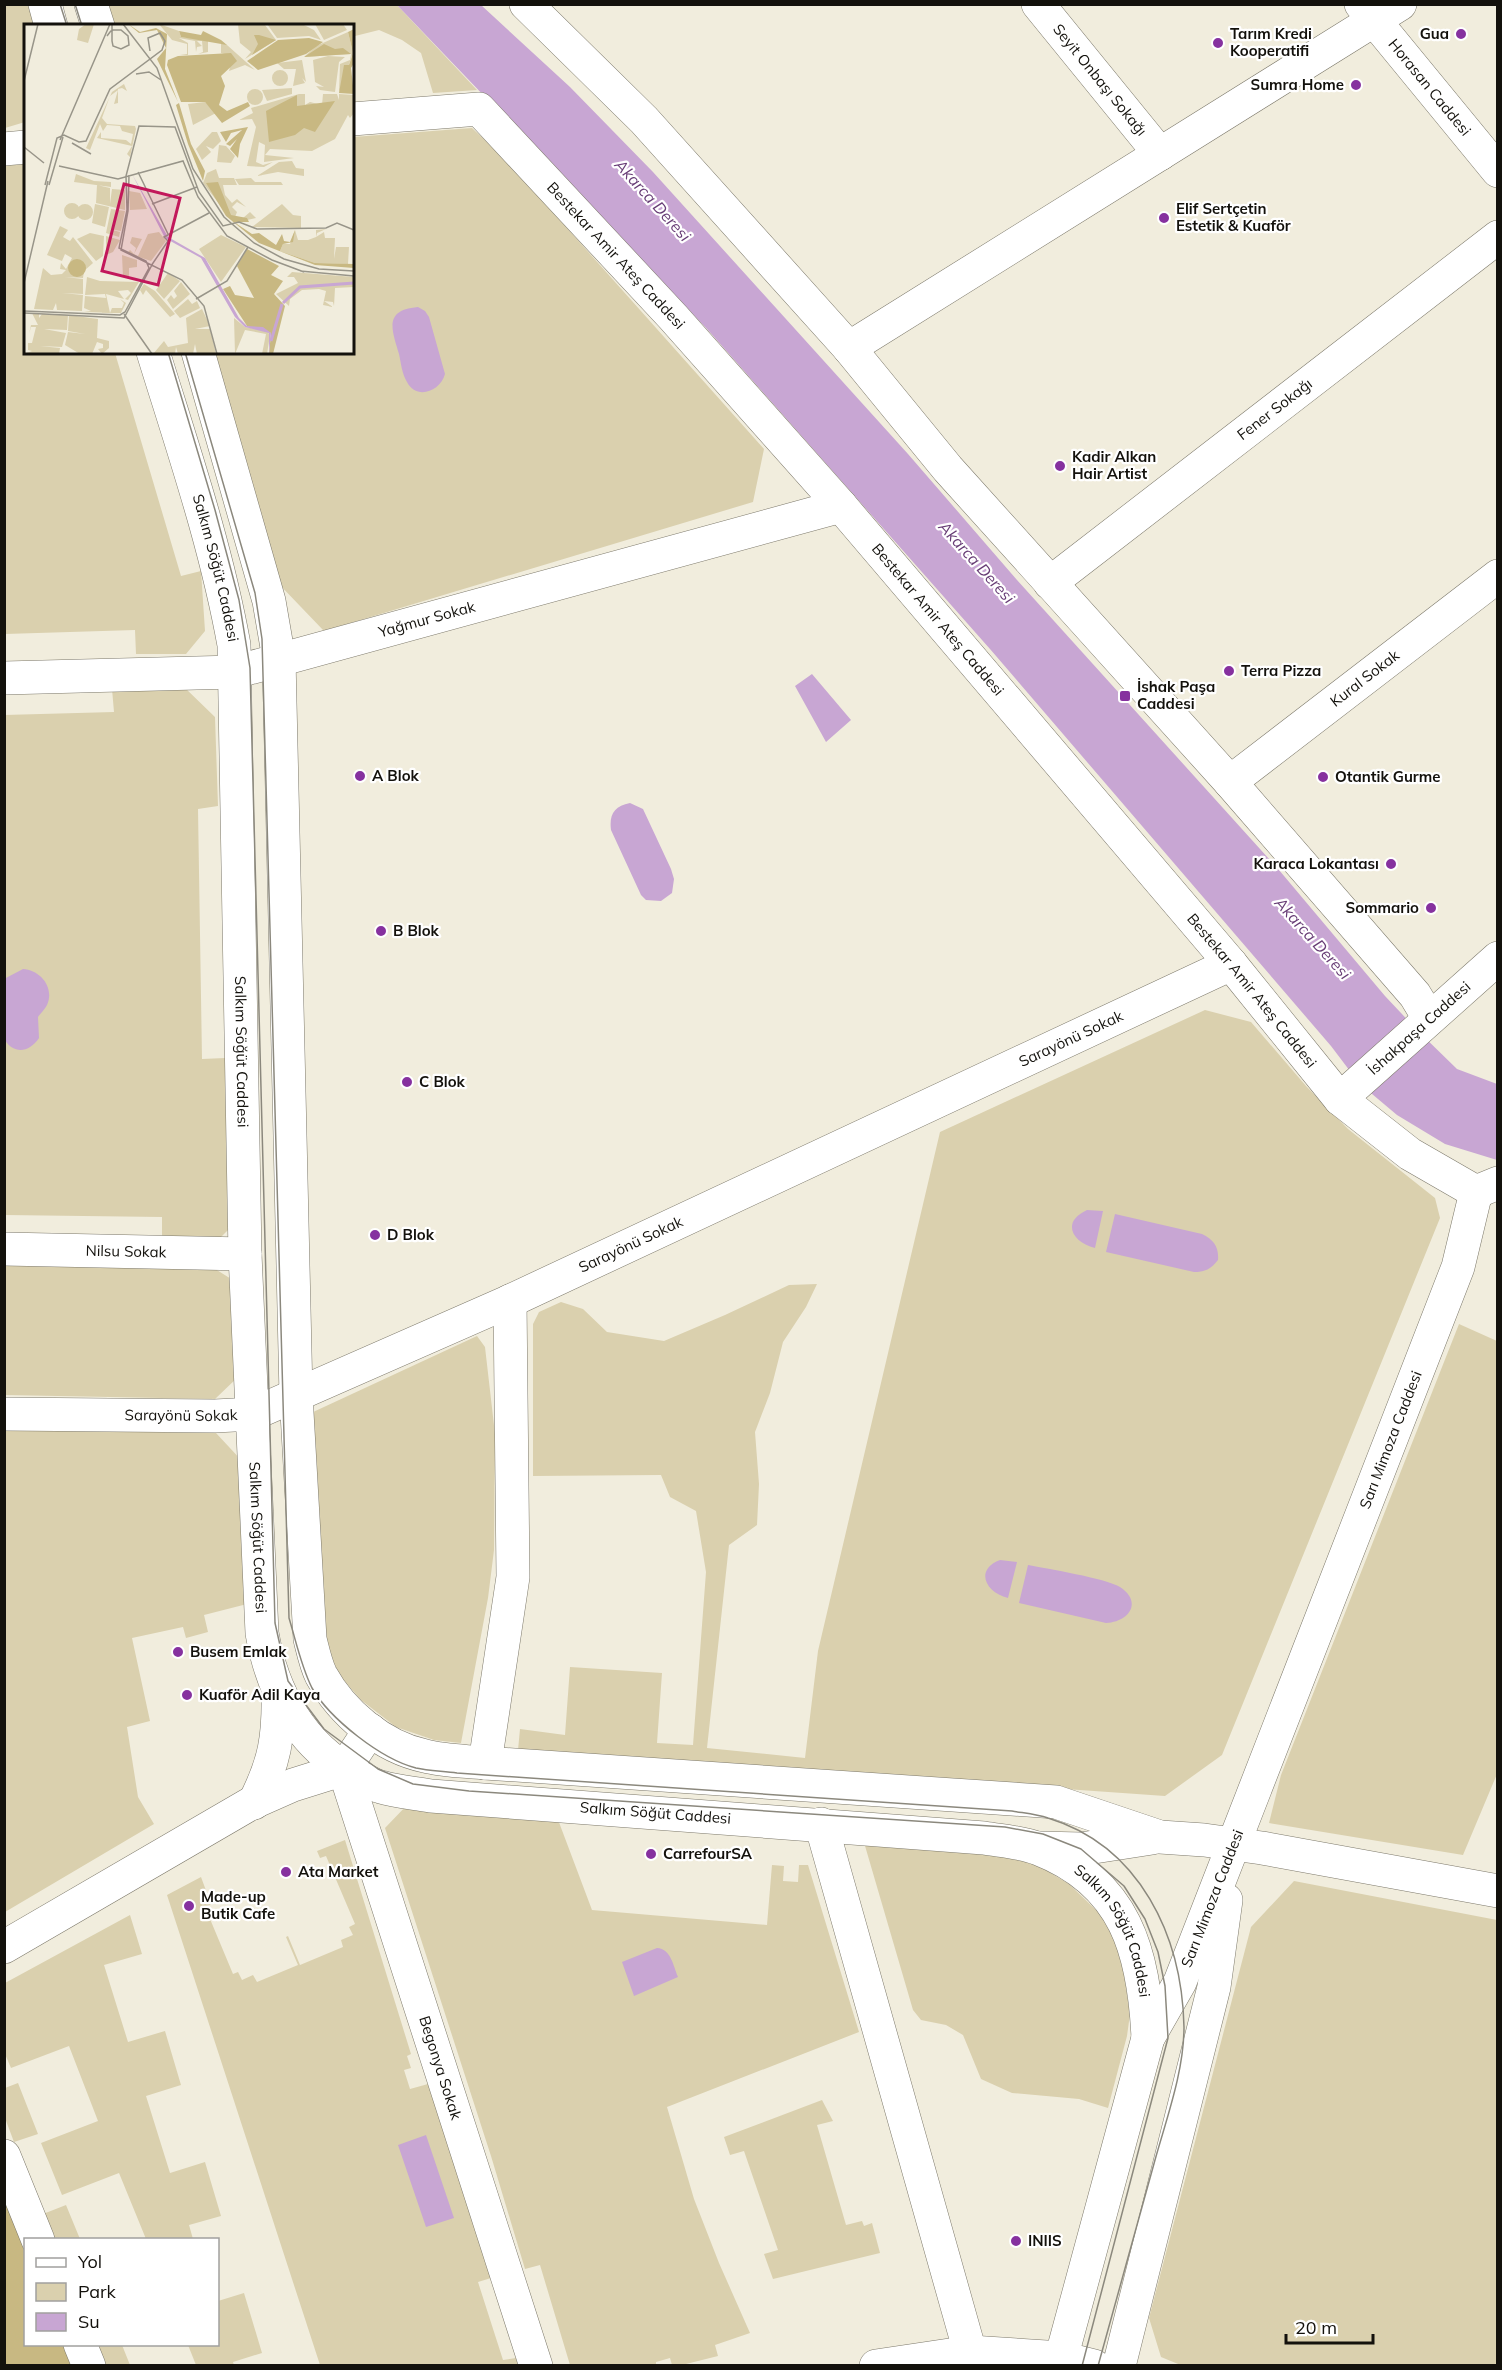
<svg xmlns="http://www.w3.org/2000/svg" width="1502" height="2370" viewBox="0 0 1502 2370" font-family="Mulish,sans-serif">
  <rect width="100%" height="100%" fill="#f1eddd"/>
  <!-- green -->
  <path fill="#dad0ae" d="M5,5H33L40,25L26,26L25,122L5,128Z
    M100,5H397L477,90L433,93L421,53L402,40L379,30L355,36L353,40L352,26L107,25Z
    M472,128L508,162L764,449L753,502L324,631L277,582L211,353L352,352L353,137Z
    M25,164L26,352L115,353L181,576L201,571L205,631L186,654H136L135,630L5,634L4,166Z
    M184,687L215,717L218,806L198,809L202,1059L225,1058L228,1230L215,1243L162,1241V1217L5,1215L4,715L114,712L112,689Z
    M1205,1010L1251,1022L1306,1086L1348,1129L1435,1198L1440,1218L1222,1755L1165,1796L518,1750L520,1729L565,1735L570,1667L662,1673L657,1743L693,1745L706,1572L696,1511L670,1497L661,1475L533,1476V1324L539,1312L561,1302L583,1309L607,1332L664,1341L725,1315L789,1285L817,1284L806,1307L783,1342L770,1393L755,1432L759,1484L757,1525L729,1545L707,1748L805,1758L818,1651L940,1132Z
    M5,1261L212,1267L236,1282L238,1377L215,1399L5,1395Z
    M1459,1324L1497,1341V1774L1463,1855L1269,1823L1281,1775Z
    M477,1336L485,1347L495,1434L494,1550L488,1598L461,1743L434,1740L396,1727L361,1700L334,1669L325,1635L311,1413Z
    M5,1430L216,1433L243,1462L251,1603L204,1615L208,1632L186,1638L183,1627L132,1638L150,1721L127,1727L138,1797L154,1824L5,1912Z
    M409,1803L557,1817L592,1910L767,1925L772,1865L784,1866L783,1881L798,1882L799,1865H808L859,2032L667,2107L694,2199L719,2263L750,2333L715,2345L718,2356L682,2365H672L670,2358L656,2362V2365H570L540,2265L525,2269L491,2156L385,1828Z
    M863,1839L1010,1852L1034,1863L1069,1884L1097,1911L1111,1929L1122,1960L1130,2014L1127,2036L1108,2108L1079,2099L1012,2093L981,2079L963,2035L946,2025L921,2020L913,2010Z
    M345,1840L411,2054L407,2056L411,2068L404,2070L410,2089L428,2084L491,2278L478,2282L503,2360L516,2358L518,2365H320L167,1895L201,1877L211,1904L205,1907L233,1974L238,1972L242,1980L253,1975L257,1982L298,1965L286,1937L288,1936L300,1965L343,1947L341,1940L353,1935L349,1927L355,1924L326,1856L320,1858L317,1851Z
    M1294,1881L1497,1920V2365L1183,2366L1161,2357L1149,2318L1251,1927Z
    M130,1915L142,1954L104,1965L128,2042L165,2031L181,2085L146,2096L170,2173L205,2162L221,2216L189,2225L193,2239H146L119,2173L62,2195L41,2143L98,2121L69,2046L11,2068L5,2054V1983Z
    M18,2083L38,2134L14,2142L5,2118V2088Z
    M822,2100L833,2121L817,2125L846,2225L862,2221L864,2226L872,2223L880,2253L773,2279L764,2254L778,2250L744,2151L730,2155L724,2137Z
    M66,2205L80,2239H52L43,2214Z
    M244,2293L262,2353L233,2362L234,2365H196L188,2345L218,2344V2301Z
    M94,2345H122L130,2365H103Z"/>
  <!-- forest -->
  <path fill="#c8b882" d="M4,2198L25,2250L26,2344L64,2345L72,2365H5Z"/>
  <!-- water -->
  <path fill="#c8a6d3" d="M397,5H481L570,87L653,172L908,454L1017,580L1279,870L1385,996L1417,1030L1457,1069L1497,1084V1160L1445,1144L1397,1115L1359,1083L1331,1046L990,649L707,329Z
    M418,307L425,311L429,317L445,374C440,392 416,400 407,382C402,374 401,363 399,354C392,330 383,310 418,307Z
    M812,674L851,720L826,742L795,686Z
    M630,803L643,809L671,869L674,879L672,893L661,901L646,900L641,895L611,830C609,815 614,806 630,803Z
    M23,969C40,970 55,987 47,1005C45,1009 40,1014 38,1017L39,1038C30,1052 14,1055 5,1040L4,979Z
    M1087,1210L1103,1211L1095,1248C1072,1242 1061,1222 1087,1210Z
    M1115,1214L1202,1234C1214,1240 1219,1247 1218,1260C1211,1269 1205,1272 1194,1272L1106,1252Z
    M1000,1560L1017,1562L1008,1598C986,1593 974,1570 1000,1560Z
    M1028,1565C1048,1569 1105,1578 1120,1587C1143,1602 1129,1622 1106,1623L1019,1603Z
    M657,1948C671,1949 673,1965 678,1977L634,1996L622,1962Z
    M426,2135L454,2218L426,2227L398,2145Z"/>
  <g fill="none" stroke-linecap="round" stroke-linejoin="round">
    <defs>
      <g id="minor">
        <path id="s1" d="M1038,4L1160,154"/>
        <path id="s2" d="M1361,4L1498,171"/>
        <path id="s3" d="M352,119L479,109L673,317L841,506L1231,964L1340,1099"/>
        <path d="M4,149L26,147"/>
        <path id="s4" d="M1050,583L1498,237"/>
        <path id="s5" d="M4,678L235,672L841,506"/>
        <path id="s6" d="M1230,782L1498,576"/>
        <path d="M1476,1192L1498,1183"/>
        <path id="s7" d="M4,1249L245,1254"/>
        <path id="s8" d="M4,1414L215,1416L253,1414L510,1301L1231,964"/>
        <path d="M485,1763L513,1577L510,1301"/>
        <path id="s9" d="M344,1769L536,2366"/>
        <path d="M254,1803C275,1762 279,1737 278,1691"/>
        <path d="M821,1824L970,2352"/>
        <path d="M4,1947L250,1804L293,1785L344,1769L370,1730"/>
        <path d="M4,2156L38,2240"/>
        <path d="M80,2344L89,2366"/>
        <path d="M876,2366L970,2352L1062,2358L1094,2366"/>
      </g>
      <g id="major">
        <path d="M45,4L51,26"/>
        <path d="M91,4L98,26"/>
        <path d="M526,4L644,120L849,348L948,469L1230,782L1415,995L1429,1018"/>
        <path d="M849,348L1400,4"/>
        <path id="s10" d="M153,352C183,449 216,545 234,645L245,1254L262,1633C272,1692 301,1746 356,1775C364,1779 372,1785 381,1787C397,1792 415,1793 431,1796L984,1838C1002,1841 1022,1842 1039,1849C1126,1883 1144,1952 1148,2038"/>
        <path d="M198,352L269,601L279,659L296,1395L310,1639C313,1651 316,1665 321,1675C342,1713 382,1747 425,1756C444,1761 465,1761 485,1763L1056,1802L1160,1837L1204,1840L1262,1848L1498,1891"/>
        <path d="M1040,1848L1081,1849L1152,1838"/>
        <path id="s11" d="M1059,2366L1148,2038L1180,1982L1458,1267L1476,1192L1410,1154L1340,1099L1498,958"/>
        <path d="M1119,2366L1214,1987L1226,1900"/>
      </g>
    </defs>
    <!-- minor casing -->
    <use href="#minor" stroke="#7d796b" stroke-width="34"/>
    <!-- major casing -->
    <use href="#major" stroke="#7d796b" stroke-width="34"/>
    <!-- minor -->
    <use href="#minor" stroke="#fff" stroke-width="33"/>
    <!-- major -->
    <use href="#major" stroke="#fff" stroke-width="33"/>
    <!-- tram -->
    <path stroke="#8b887d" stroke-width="1.5" d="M60,4L67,26
      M75,4L82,26
      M168,352L215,510L239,600L250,668L275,1623L288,1681L324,1729L378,1769L413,1784L469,1791L1005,1827L1043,1834L1081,1849L1124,1886L1145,1919L1158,1952L1165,1986L1168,2038L1082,2366
      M185,352L255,593L262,639L289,1618C296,1641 301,1666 312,1688C330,1719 381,1759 416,1768C429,1771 444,1771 457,1773L1012,1811C1023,1813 1036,1814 1048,1818C1140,1846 1182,1936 1184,2027C1184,2071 1167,2117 1155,2160C1136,2228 1117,2297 1098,2366"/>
  </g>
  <!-- markers -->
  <g fill="#86319f" stroke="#fff" stroke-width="2">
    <circle cx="1461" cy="34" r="6"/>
    <circle cx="1218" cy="43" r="6"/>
    <circle cx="1356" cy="85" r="6"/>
    <circle cx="1164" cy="218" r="6"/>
    <circle cx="1060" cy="466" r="6"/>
    <circle cx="1229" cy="671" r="6"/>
    <rect x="1119" y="690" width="12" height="12" rx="3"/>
    <circle cx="360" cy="776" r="6"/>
    <circle cx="1323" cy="777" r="6"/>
    <circle cx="1391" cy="864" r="6"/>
    <circle cx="1431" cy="908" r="6"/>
    <circle cx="381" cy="931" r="6"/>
    <circle cx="407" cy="1082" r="6"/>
    <circle cx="375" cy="1235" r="6"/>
    <circle cx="178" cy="1652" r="6"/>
    <circle cx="187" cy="1695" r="6"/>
    <circle cx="651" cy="1854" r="6"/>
    <circle cx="286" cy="1872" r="6"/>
    <circle cx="189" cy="1906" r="6"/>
    <circle cx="1016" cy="2241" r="6"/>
  </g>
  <g text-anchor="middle" stroke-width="4.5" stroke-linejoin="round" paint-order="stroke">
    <!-- poi labels -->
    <g font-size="15" font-weight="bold" fill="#13110c" stroke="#fff" text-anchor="start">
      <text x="1230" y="39">Tarım Kredi<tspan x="1230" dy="17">Kooperatifi</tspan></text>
      <text x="1449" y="39" text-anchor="end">Gua</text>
      <text x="1344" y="90" text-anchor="end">Sumra Home</text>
      <text x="1176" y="214">Elif Sertçetin<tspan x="1176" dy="17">Estetik &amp; Kuaför</tspan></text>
      <text x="1072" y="462">Kadir Alkan<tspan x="1072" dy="17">Hair Artist</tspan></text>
      <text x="1241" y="676">Terra Pizza</text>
      <text x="1137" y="692">İshak Paşa<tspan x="1137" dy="17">Caddesi</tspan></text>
      <text x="372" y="781">A Blok</text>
      <text x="1335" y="782">Otantik Gurme</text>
      <text x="1379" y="869" text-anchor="end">Karaca Lokantası</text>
      <text x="1419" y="913" text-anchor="end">Sommario</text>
      <text x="393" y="936">B Blok</text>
      <text x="419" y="1087">C Blok</text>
      <text x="387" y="1240">D Blok</text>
      <text x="190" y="1657">Busem Emlak</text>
      <text x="199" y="1700">Kuaför Adil Kaya</text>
      <text x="663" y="1859">CarrefourSA</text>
      <text x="298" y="1877">Ata Market</text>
      <text x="201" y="1902">Made-up<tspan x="201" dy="17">Butik Cafe</tspan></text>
      <text x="1028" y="2246">INIIS</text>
    </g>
    <!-- street labels -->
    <g font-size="15" fill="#13110c" stroke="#fff">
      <text dy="5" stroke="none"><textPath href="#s1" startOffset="98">Seyit Onbaşı Sokağı</textPath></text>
      <text dy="5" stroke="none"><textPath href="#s2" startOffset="108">Horasan Caddesi</textPath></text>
      <text dy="5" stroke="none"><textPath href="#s3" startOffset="328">Bestekar Amir Ateş Caddesi</textPath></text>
      <text dy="5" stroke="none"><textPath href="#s4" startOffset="284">Fener Sokağı</textPath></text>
      <text dy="5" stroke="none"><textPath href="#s10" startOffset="225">Salkım Söğüt Caddesi</textPath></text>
      <text dy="5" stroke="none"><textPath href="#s5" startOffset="430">Yağmur Sokak</textPath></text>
      <text dy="5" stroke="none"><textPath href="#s3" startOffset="814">Bestekar Amir Ateş Caddesi</textPath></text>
      <text dy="5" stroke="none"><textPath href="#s6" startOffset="170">Kural Sokak</textPath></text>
      <text dy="5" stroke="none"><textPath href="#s3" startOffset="1300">Bestekar Amir Ateş Caddesi</textPath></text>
      <text dy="5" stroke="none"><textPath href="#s11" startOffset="1520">İshakpaşa Caddesi</textPath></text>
      <text dy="5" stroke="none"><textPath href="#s8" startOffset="1149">Sarayönü Sokak</textPath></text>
      <text dy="5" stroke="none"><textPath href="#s10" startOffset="711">Salkım Söğüt Caddesi</textPath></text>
      <text dy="5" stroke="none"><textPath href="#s8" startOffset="663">Sarayönü Sokak</textPath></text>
      <text dy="5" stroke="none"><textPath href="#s7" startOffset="122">Nilsu Sokak</textPath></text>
      <text dy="5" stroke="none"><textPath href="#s8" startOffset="177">Sarayönü Sokak</textPath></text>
      <text dy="5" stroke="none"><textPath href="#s11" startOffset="986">Sarı Mimoza Caddesi</textPath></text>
      <text dy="5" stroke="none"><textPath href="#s10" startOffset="1197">Salkım Söğüt Caddesi</textPath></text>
      <text dy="5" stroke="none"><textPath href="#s10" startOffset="1773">Salkım Söğüt Caddesi</textPath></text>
      <text dy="5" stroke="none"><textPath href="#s11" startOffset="494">Sarı Mimoza Caddesi</textPath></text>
      <text dy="5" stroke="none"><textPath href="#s10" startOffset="2276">Salkım Söğüt Caddesi</textPath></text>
      <text dy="5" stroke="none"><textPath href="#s9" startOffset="314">Begonya Sokak</textPath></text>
    </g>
    <!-- water labels -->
    <g font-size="16" font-style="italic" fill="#673c75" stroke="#fff">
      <text transform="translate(653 200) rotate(48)" y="6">Akarca Deresi</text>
      <text transform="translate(977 562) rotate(48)" y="6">Akarca Deresi</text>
      <text transform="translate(1313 938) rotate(48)" y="6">Akarca Deresi</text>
    </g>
  </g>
  <!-- overview -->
  <g transform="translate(24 24)">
    <rect width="330" height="330" fill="#f1eddd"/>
    <path d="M62,0H70L64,19L53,16L55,5ZM135,0L155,7L157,13L184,16V28L174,30L179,28L178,17H173L178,22L173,23L172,28L171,17L155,14L164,19V31H156L163,30V20L148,16ZM214,0L241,1L252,16L221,35L227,28L216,19ZM243,0H278L290,6L297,16L285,12L253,14ZM291,0H319L323,6L300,16ZM324,8L329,29L315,69L316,40L326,36L327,30L280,33L292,22ZM197,18L203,21L231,46L221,41L205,47L209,32L197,29ZM304,32L321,33L315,38L311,68L296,66L292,62L300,63L291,58L289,36ZM278,36L282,58L278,54L281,59L269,62L272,45H260L253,39ZM248 54a8 8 0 1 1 16 0a8 8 0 1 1-16 0ZM100,60L103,67L98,64L94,65V79L90,80L94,66L86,72L78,94L83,100L111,102L112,105L106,133L103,130L108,122L73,114L77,108V114L102,116L107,120L109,110L98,107L96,102L83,101L79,107L76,100L66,126L62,124L88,68ZM268,64V70L243,77L238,66ZM223 73a8 8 0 1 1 16 0a8 8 0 1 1-16 0ZM275,70H281V81L286,78L298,81L299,70H313L315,76V70L330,71V89L326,94L324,91L311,115L288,127L246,125L241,131L270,134L240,138L241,121L235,118L232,138L239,141L249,138L240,143L223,142L232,103L228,95L215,96L229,89L227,84ZM181,78L192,89L169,101L164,80ZM188,108H193L197,117L189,125L182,122L187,128L178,136L172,125ZM195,121L202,122L211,132L207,139L193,138ZM268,137L272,144L280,145V152L254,148L233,152L255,138ZM192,145L195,154H210L213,161H199L201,171L208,179L213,175L222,183L213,178L208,183L213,188L211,193L219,194L226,188L232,194L210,199L179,159L183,149ZM52,150L70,157L87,158V163L50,158ZM227,154L231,158H257L259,161H215L211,155ZM73,161L86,164V180L88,165L101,166V186L72,179ZM105,167L116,169L123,185L106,186ZM40 187a8 8 0 1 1 16 0a8 8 0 1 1-16 0ZM53 188a8 8 0 1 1 16 0a8 8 0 1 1-16 0ZM71,180L85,183L81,203L68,199ZM258,180L269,191L277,192V204L228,203ZM87,185L101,187L97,207L85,205L96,208L95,213L82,209ZM36,202L44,206L39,213L46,217L49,213L69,239L60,247L59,254L41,253L59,255V270L38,269L59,271L58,287L33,286L32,279L29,286L10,285L19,244L27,251L38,250L42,246L36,245L37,239L42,245L48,234L41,230L38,237L23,231ZM302,205L293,209L292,213L300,208L301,214H311L310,235L312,223H325L324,240L291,239L256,227L259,220H266L271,206L274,216H284L292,213V206ZM135,208L142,217L127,237L103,229L106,226L110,230L112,224L106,219L108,213L118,215L110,230L114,232L124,210ZM66,209L80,212L79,232L72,237L53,215ZM197,211L222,223L197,258L175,225ZM82,212L96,216L89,228L82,231ZM98,231L113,236V243L105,244V253H99ZM268,248L330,253V263L311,264L310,282L309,278L300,277L309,283L299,281L302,267L295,265L278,266L266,275L265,282L252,270L274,259L270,253H263ZM144,249L156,257L140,275L132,266ZM63,253L76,257L115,258L104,276L101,275L107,269L104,266L94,267L100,275L82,270L86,289L88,284H98L100,279L96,275L102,279L97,289H95L60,288L67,287L60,284L61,272L82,274L81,270L61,271ZM157,258L166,270L149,285L143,276L147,271L150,275L153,272L150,267ZM120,260L131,267L151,290L146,293L122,266L119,271L116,266ZM164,275L168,280L173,277L176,284L156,294L150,287ZM178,285L186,302L171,305H186L192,330H173L171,320L169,330H154L152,323L151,330H129L140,317L144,323L164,319L162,294ZM8,289L15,290V294L18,290L44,291L43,306L20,305L42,309L38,323L16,322L36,324L35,330H0L8,327L4,326V319H8L12,303H7L5,310L7,301H14ZM45,291L74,295L73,314L85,317V324L78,330L74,325L79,324V320L73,318L68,330H56L41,321L44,308L61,310L44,307ZM210,294L221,303L243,307L246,311L243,330H238L242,310L221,306L211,330Z" fill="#dad0ae"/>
    <path d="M104,0L116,8L132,4L143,10L141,45L154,78L133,35L142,24L133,6L115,9ZM330,5V39L327,44L330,70L315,69L320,41H325L329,29L324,8ZM155,7L177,11L179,7L197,16L203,21L157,13ZM230,11H235L252,16L228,31L234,20ZM285,14L299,18L282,30L234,46L223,37L254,16ZM300,20L311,25L319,24L327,30L280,33ZM207,29L213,37L197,52L201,62L195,81L203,87L224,78L226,82L198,99L181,78H157L143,41L144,36L154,32ZM273,71V82L311,77L291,108L280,104L271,111L245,118L242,87ZM155,79L167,120L181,147L179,157L164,120L152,81ZM224,103L216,120L214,134L206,125L213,115L206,122L202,120L218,106L207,109L202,118L196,108ZM194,158L207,191L223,194L225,198H210L228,210L235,209L252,221L258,210L260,217L266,218L271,206L269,218L259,220L256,227L291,239L330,240V244L291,241L235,219L202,192L182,159ZM223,225L255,242L247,251L259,257L250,270L261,282L249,330H245L247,309L223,302L199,265L206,262L211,271L230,274L213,242ZM44 244a9 9 0 1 1 18 0a9 9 0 1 1-18 0Z" fill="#c8b882"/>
    <path d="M108,150L144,213L181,234L215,294L223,302L239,303L247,309L245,330V309L221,303L211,293L177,234L141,214Z" fill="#c8a6d3"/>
    <path fill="none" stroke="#c8a6d3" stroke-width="3" d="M259,279L276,263L330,259M247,317L258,280"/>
    <path fill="none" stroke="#989589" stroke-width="1.5" d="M99,0L133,44L169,145L200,193L230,219L260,235L295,245L330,247M83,12L86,8L87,7H88L89,6H97L104,12L105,21L97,25L89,22L88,17V0M112,50L125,48L137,56M0,57L14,0M36,116L86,0M48,119L67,130M0,123L20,139M35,142L94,155L159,137L174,173L203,212L248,236L280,248M114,148L144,210M105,151L104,187L97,226L158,256L180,282L193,330M21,161L33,114L40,111L55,118L62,117L86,65L138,26L141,17L136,9L124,14L126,27M25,161L39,113M128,180L173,163M127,242L144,217L140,213L185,189M276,247L330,252M0,259L24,157M172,275L203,257L224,223M0,287L96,291L101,288L125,244L122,237L95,224L103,186L102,152L115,102L151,103L175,168L199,202L215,198L233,205L302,204L313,199L330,206M0,289L100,294L129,239M100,290L128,330"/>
    <path fill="#c2185b" fill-opacity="0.15" stroke="#c2185b" stroke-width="3" d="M100,160L156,174L134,261L78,247Z"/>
    <rect width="330" height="330" fill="none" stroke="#13110c" stroke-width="3"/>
  </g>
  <!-- border -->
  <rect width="1502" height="2370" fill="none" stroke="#13110c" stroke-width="12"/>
  <!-- legend -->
  <rect x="24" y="2238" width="195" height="108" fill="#ffffff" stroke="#a1a09e" stroke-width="1.5"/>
  <rect x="36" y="2258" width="30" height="9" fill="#ffffff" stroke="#a1a09e" stroke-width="1.5"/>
  <text x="78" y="2268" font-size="18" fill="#13110c">Yol</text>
  <rect x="36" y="2283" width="30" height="18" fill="#dad0ae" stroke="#a1a09e" stroke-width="1.5"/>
  <text x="78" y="2298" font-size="18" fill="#13110c">Park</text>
  <rect x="36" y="2313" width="30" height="18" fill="#c8a6d3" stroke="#a1a09e" stroke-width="1.5"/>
  <text x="78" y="2328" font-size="18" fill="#13110c">Su</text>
  <!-- scale -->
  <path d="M1286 2334v9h87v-9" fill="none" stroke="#13110c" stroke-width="3"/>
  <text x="1295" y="2334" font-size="18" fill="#13110c" stroke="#ffffff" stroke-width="4.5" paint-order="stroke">20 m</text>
</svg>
